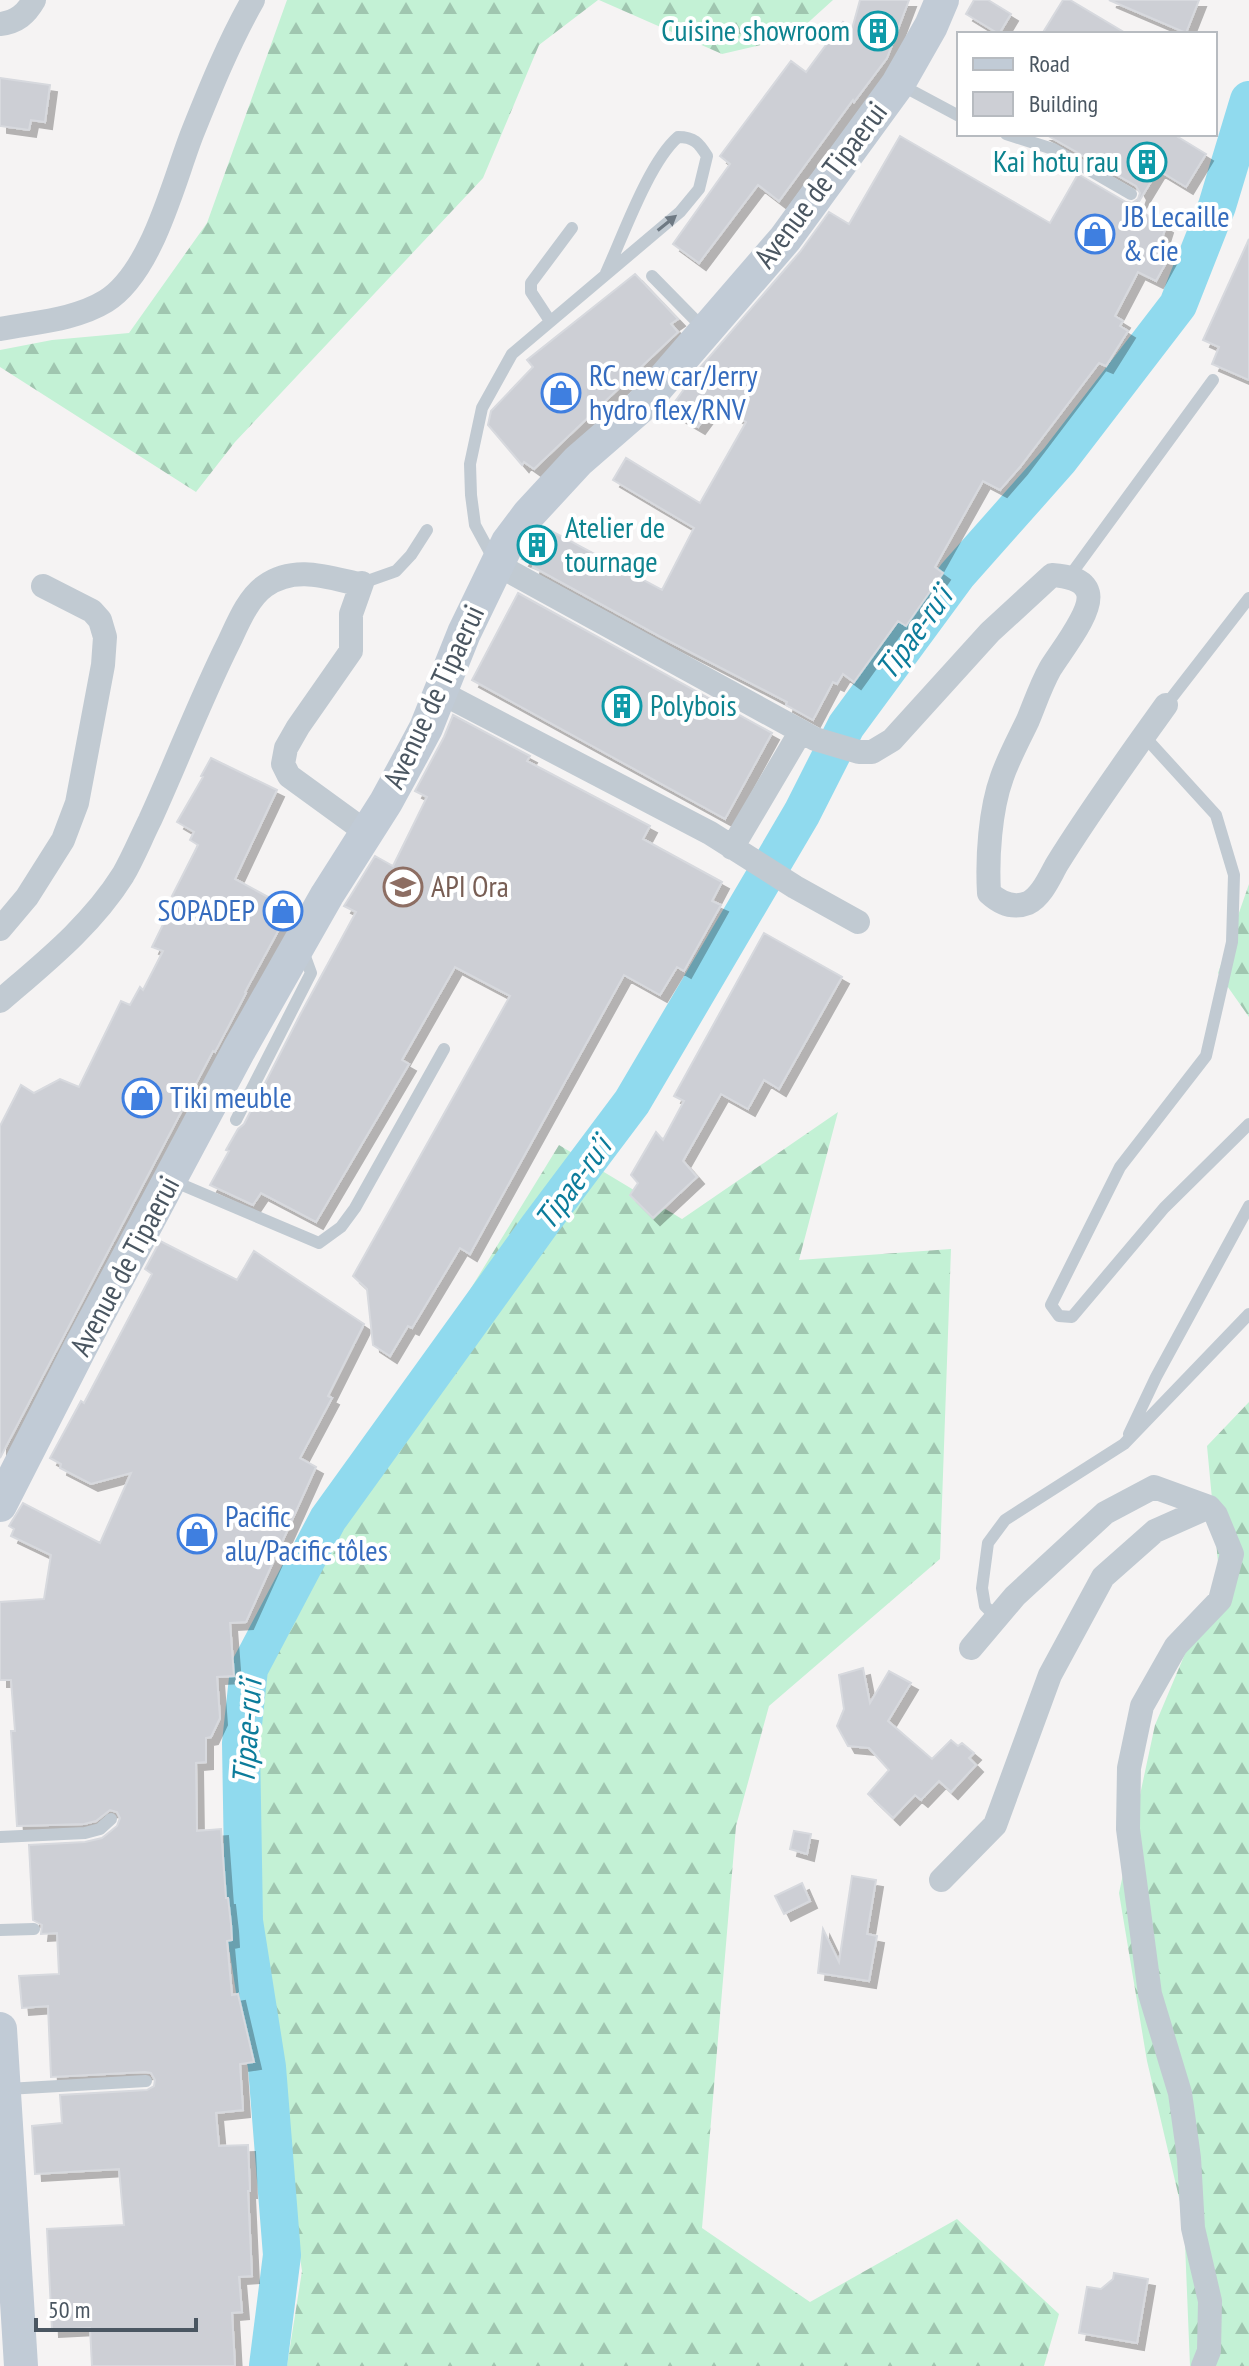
<svg xmlns="http://www.w3.org/2000/svg" width="1249" height="2366" viewBox="0 0 1249 2366" font-family="'PT Sans Narrow',sans-serif">
  <defs>
    <pattern id="forest-firs" width="22" height="20" patternUnits="userSpaceOnUse" patternTransform="scale(2)"><rect width="22" height="20" fill="#c3f1d5"/><path d="M5 1l3.5 6h-7zM16 11l3.5 6h-7z" fill="#a0c6b0"/></pattern>
    <filter id="shadow"><feDropShadow dx="7" dy="7" stdDeviation="0" flood-color="#0004"/></filter>
  </defs>
  <rect width="100%" height="100%" fill="#f5f3f3"/>
  <!-- forest -->
  <path fill="url(#forest-firs)" d="M287,0H598L539,45L483,178L235,442L196,492L0,367V350L52,340L129,333L207,223Z
    M599,0H833L791,38L722,54Z
    M1249,884V1017L1218,973Z
    M838,1112L799,1260L951,1249L940,1559L769,1706L736,1826L702,2228L810,2302L957,2219L1059,2314L1044,2366H287L302,2271L251,1923L243,1789L259,1658L310,1530L349,1465L417,1376L559,1145L682,1219Z
    M1249,1402V2366H1190L1184,2219L1147,2061L1119,1893L1155,1725L1219,1573L1207,1446Z"/>
  <g fill="none" stroke-linecap="round" stroke-linejoin="round">
    <!-- river -->
    <path stroke="#90daee" stroke-width="38" d="M268,2366L282,2255L267,2067L244,1921L241,1743L249,1669L328,1519L539,1226L632,1102L802,813L846,726L957,575L1059,460L1178,305L1217,206L1249,100"/>
  </g>
  <!-- building -->
  <path fill="#cdcfd5" stroke="#d7d9de" stroke-width="2" filter="url(#shadow)" d="M860,0H909L887,58L854,102L853,100L779,201L758,185L699,263L673,244L730,164L720,156L791,61L806,72L843,22L852,29Z
    M974,0H988L1011,14L999,34L966,14Z
    M1063,0H1070L1127,34H1042Z
    M1109,0H1199L1186,33Z
    M0,78L50,85L45,122L31,120L29,130L0,126Z
    M1045,134H1173L1206,154L1186,187L1158,170L1135,208L1166,226L1161,242L1172,252L1156,281L1138,272L1115,316L1123,321L1120,326L1128,331L1106,366L1099,363L1020,467L1000,490L983,481L935,567L943,573L906,626L898,621L854,682L843,674L837,684L833,682L813,720L786,705L787,702L659,636L533,567L534,564L522,559L544,527L662,590L694,528L613,480L626,458L700,503L746,422L715,404L698,427L669,410L697,371L800,252L829,212L849,224L900,136L1050,223L1078,174L1126,202L1132,203L1138,199L1140,193L1136,186Z
    M1249,239V380L1212,364L1219,347L1203,340Z
    M635,274L678,319L671,324L678,332L534,469L524,462L522,465L488,425L491,411L533,367L527,360Z
    M518,593L772,733L725,819L472,680Z
    M453,715L530,756L527,761L650,826L643,839L722,882L712,901L721,905L684,971L677,967L660,995L624,975L470,1254L460,1248L412,1328L408,1326L390,1356L373,1345L367,1289L353,1276L510,996L455,967L402,1060L409,1064L316,1222L261,1193L253,1205L210,1185L229,1151L226,1150L238,1129L244,1124L300,1015L356,912L344,906L351,895L375,856L393,866L427,797L415,791L444,737Z
    M211,758L277,790L235,879L290,909L245,992L246,993L215,1052L213,1051L0,1458V1126L21,1085L34,1093L60,1079L79,1087L121,1001L130,1005L140,987L143,990L163,951L152,947L176,898L172,896L198,845L190,840L194,832L177,822L203,777L201,776Z
    M764,933L842,977L779,1089L764,1080L748,1109L721,1094L683,1161L697,1177L653,1218L630,1195L638,1183L631,1175L656,1132L663,1140L684,1101L674,1096Z
    M160,1241L237,1280L254,1251L364,1324L328,1396L332,1398L300,1458L316,1467L246,1622L230,1623L234,1676L217,1677L220,1718L211,1737L206,1738V1762L196,1763L197,1831L221,1829L226,1898H228L231,1924L232,1940L227,1941L232,1995L238,1994L254,2062L240,2064L243,2110L216,2113L219,2146L248,2145L250,2191H248L252,2276L239,2277L242,2312L232,2313L235,2366H92L90,2328L52,2330L47,2229L124,2225L119,2169L35,2174L32,2126L62,2123L60,2095L147,2090L154,2086L155,2080L151,2073L145,2072L51,2077L48,2006L22,2008L19,1976L59,1974L57,1933L41,1934L42,1925L33,1920L29,1845L85,1842L102,1838L117,1826L120,1818L117,1812L110,1810L96,1821L84,1824L17,1826L11,1731H15L11,1680H0V1602L44,1599L51,1555L11,1536L14,1529L9,1526L23,1503L100,1543L131,1473L91,1484L60,1468L61,1464L50,1458L81,1401L84,1403L152,1274L145,1269Z
    M863,1668L870,1703L889,1671L911,1683L888,1721L932,1759L951,1740L958,1746L962,1743L974,1753L969,1758L976,1765L951,1792L939,1781L921,1800L915,1795L893,1818L868,1794L889,1770L869,1748L848,1746L837,1726L844,1709L839,1675Z
    M794,1831L811,1834L807,1854L790,1849Z
    M852,1876L876,1880L867,1934L877,1936L869,1981L818,1973L823,1929L839,1962Z
    M802,1883L810,1901L784,1914L775,1896Z
    M1114,2273L1148,2279L1137,2343L1079,2333L1087,2287L1101,2289L1113,2279Z"/>
  <g fill="none" stroke-linecap="round" stroke-linejoin="round">
    <!-- service -->
    <path stroke="#c1cad2" stroke-width="12" d="M901,85L959,116
      M1006,134L1053,149L1131,194
      M652,276L704,329
      M550,321L531,292V283L572,228
      M494,560L475,525L471,495L470,464L482,408L512,354L680,212L699,189L707,156C699,143 694,137 678,137C649,162 623,236 606,273
      M1069,577L1213,380
      M362,583L396,571L411,555L427,530
      M1166,705L1249,598
      M1144,736L1216,815L1234,875L1232,942L1206,1056L1120,1167L1051,1305L1059,1316L1072,1317L1164,1208L1249,1124
      M236,1120L311,973L303,951
      M173,1181L319,1243L341,1227L355,1208L444,1049
      M1129,1434L1156,1377L1249,1206
      M997,1618L985,1606L982,1588L988,1543L1005,1520L1124,1444L1249,1314
      M0,1837L85,1833L100,1829L111,1819
      M0,1930L34,1929
      M7,2089L146,2081"/>
    <!-- minor -->
    <path stroke="#c1cad2" stroke-width="24" d="M0,24C17,22 26,14 34,0
      M0,329C35,322 75,320 106,301C152,272 173,183 192,134C210,89 229,42 253,0
      M496,564L815,739L859,752H872L892,740L990,632L1052,575C1065,576 1084,578 1088,593C1093,612 1060,652 1050,669C1041,685 1035,703 1028,720C1019,739 1009,757 1002,777C990,810 987,858 989,893C1000,903 1013,909 1028,903C1042,896 1050,876 1057,864C1091,809 1129,757 1166,705
      M440,692L710,833L795,887L858,922
      M732,848L801,731
      M0,929L27,897L63,840L77,803L103,665L105,637L100,620L92,611L43,586
      M0,1001C44,963 91,926 123,875C133,858 141,838 150,820C177,761 200,700 229,642C238,623 248,598 265,586C294,565 327,577 358,584L362,583L351,614V651L298,727L286,748L283,764L289,776L366,832
      M971,1648L1015,1596L1105,1513L1154,1487L1209,1507L1216,1515L1232,1554L1220,1600L1176,1646L1142,1706L1129,1768L1128,1829L1150,1994L1180,2093L1189,2158L1193,2228L1210,2301L1209,2351L1203,2366
      M941,1880L995,1825L1050,1675L1103,1577L1155,1531L1209,1507"/>
    <!-- secondary -->
    <path stroke="#c1cbd6" stroke-width="34" d="M0,1505L80,1348L239,1050L327,895L386,802L411,756L426,728L464,633L508,542L529,514L578,461L639,408L785,239L898,84L931,26L942,0
      M0,2029L21,2366"/>
  </g>
  <!-- one-way arrows -->
  <defs><path id="oneway-solid" d="M-6-.8H1V-3.2L6.5 0L1 3.2V.8H-6Z" transform="scale(2)"/></defs>
  <use fill="#6e7983" href="#oneway-solid" transform="translate(667 223) rotate(-39)"/>
  <!-- icons -->
  <defs>
    <symbol id="building-ring" viewBox="-11 -11 22 22"><circle r="9.5" fill="#fff" stroke="#0f9aa8" stroke-width="1.5"/><path d="M-4-6H4V6H1V3H-1V6H-4ZM-2.5-4.3h1.7v1.8h-1.7ZM.8-4.3h1.7v1.8H.8ZM-2.5-1h1.7V.8h-1.7ZM.8-1h1.7V.8H.8Z" fill="#0f9aa8"/></symbol>
    <symbol id="shop-ring" viewBox="-11 -11 22 22"><circle r="9.5" fill="#fff" stroke="#3f7fe0" stroke-width="1.5"/><path d="M-5-2.5h2.3a2.7 3.5 0 0 1 5.4 0H5L5.5 6h-11ZM-1.5-2.5h3a1.5 2.3 0 0 0-3 0Z" fill="#3f7fe0"/></symbol>
    <symbol id="school-ring" viewBox="-11 -11 22 22"><circle r="9.5" fill="#fff" stroke="#8d6e63" stroke-width="1.5"/><path d="M0-5L7-2L0 1L-7-2ZM-4 1L0 2.5L4 1V4Q0 6-4 4Z" fill="#8d6e63"/></symbol>
  </defs>
  <g fill-rule="evenodd">
    <use href="#building-ring" x="856" y="9" width="44" height="44"/>
    <use href="#building-ring" x="1125" y="140" width="44" height="44"/>
    <use href="#shop-ring" x="1073" y="212" width="44" height="44"/>
    <use href="#shop-ring" x="539" y="371" width="44" height="44"/>
    <use href="#building-ring" x="515" y="523" width="44" height="44"/>
    <use href="#building-ring" x="600" y="684" width="44" height="44"/>
    <use href="#school-ring" x="381" y="865" width="44" height="44"/>
    <use href="#shop-ring" x="261" y="889" width="44" height="44"/>
    <use href="#shop-ring" x="120" y="1076" width="44" height="44"/>
    <use href="#shop-ring" x="175" y="1512" width="44" height="44"/>
  </g>
  <g text-anchor="middle" stroke-width="8" stroke-linejoin="round" paint-order="stroke">
    <!-- culture labels -->
    <g font-size="30" fill="#0d838f" stroke="#fff" text-anchor="end">
      <text x="850" y="41">Cuisine showroom</text>
      <text x="1119" y="172">Kai hotu rau</text>
      <text x="565" y="538" text-anchor="start">Atelier de<tspan x="565" dy="34">tournage</tspan></text>
      <text x="650" y="716" text-anchor="start">Polybois</text>
    </g>
    <!-- street labels -->
    <g font-size="30" fill="#4a5661" stroke="#fff">
      <text transform="translate(821 185) rotate(-53)" y="10">Avenue de Tipaerui</text>
      <text transform="translate(434 697) rotate(-65)" y="10">Avenue de Tipaerui</text>
      <text transform="translate(125 1266) rotate(-62)" y="10">Avenue de Tipaerui</text>
    </g>
    <!-- shop labels -->
    <g font-size="30" fill="#366cbe" stroke="#fff" text-anchor="start">
      <text x="1123" y="227">JB Lecaille<tspan x="1123" dy="34">&amp; cie</tspan></text>
      <text x="589" y="386">RC new car/Jerry<tspan x="589" dy="34">hydro flex/RNV</tspan></text>
      <text x="255" y="921" text-anchor="end">SOPADEP</text>
      <text x="170" y="1108">Tiki meuble</text>
      <text x="225" y="1527">Pacific<tspan x="225" dy="34">alu/Pacific tôles</tspan></text>
    </g>
    <!-- education labels -->
    <g font-size="30" fill="#785e54" stroke="#fff" text-anchor="start">
      <text x="431" y="897">API Ora</text>
    </g>
    <!-- water labels -->
    <g font-size="32" font-style="italic" fill="#0c7c9b" stroke="#fff">
      <text transform="translate(914 633) rotate(-54)" y="11">Tipae-ru’i</text>
      <text transform="translate(573 1183) rotate(-54)" y="11">Tipae-ru’i</text>
      <text transform="translate(247 1732) rotate(-86)" y="11">Tipae-ru’i</text>
    </g>
  </g>
  <!-- legend -->
  <rect x="957" y="32" width="260" height="104" fill="#ffffff" stroke="#b7bbc0" stroke-width="2"/>
  <rect x="973" y="58" width="40" height="12" fill="#c1cbd6" stroke="#b7bbc0" stroke-width="2"/>
  <text x="1029" y="72" font-size="24" fill="#4a5661">Road</text>
  <rect x="973" y="92" width="40" height="24" fill="#cdcfd5" stroke="#b7bbc0" stroke-width="2"/>
  <text x="1029" y="112" font-size="24" fill="#4a5661">Building</text>
  <!-- scale -->
  <path d="M36 2318v12h160v-12" fill="none" stroke="#4a5661" stroke-width="4"/>
  <text x="48" y="2318" font-size="24" fill="#4a5661" stroke="#ffffff" stroke-width="6" paint-order="stroke">50 m</text>
</svg>
